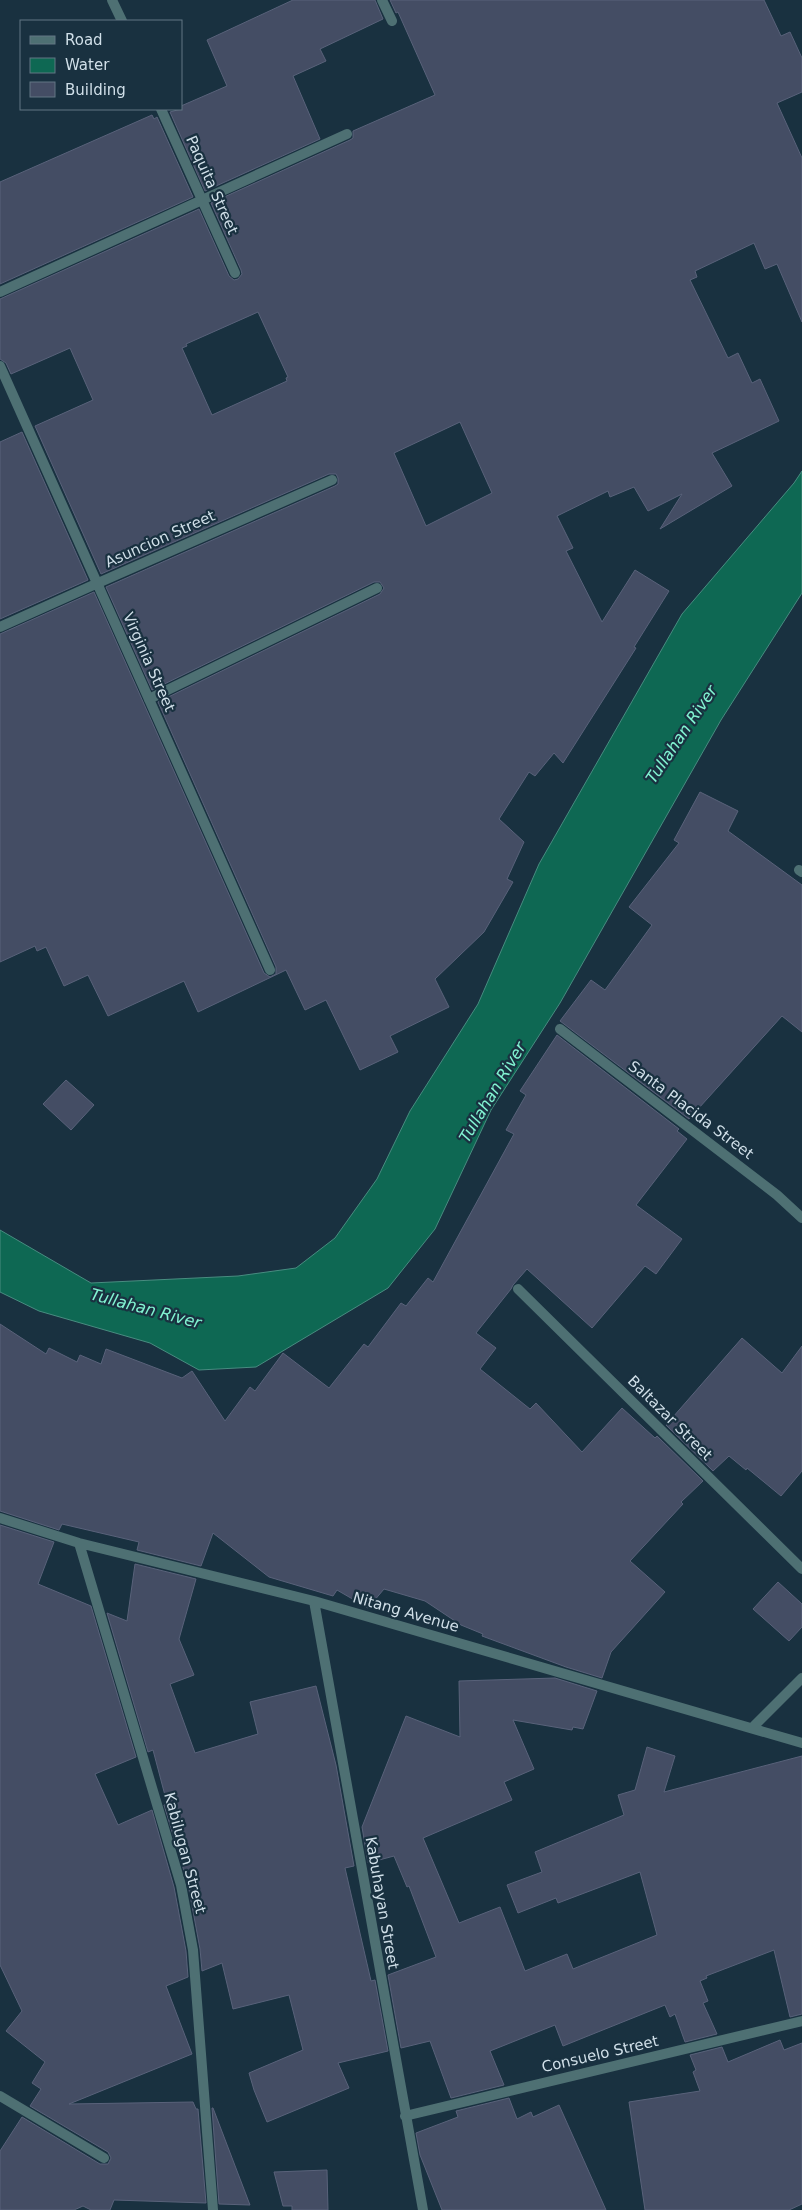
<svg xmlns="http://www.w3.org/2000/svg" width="802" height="2210" viewBox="0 0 802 2210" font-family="'DejaVu Sans',sans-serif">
  <rect width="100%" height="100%" fill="#193140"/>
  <!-- water -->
  <path fill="#0e6853" stroke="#488c80" d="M802,471V593L721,720L560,1003L491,1110L435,1229L388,1288L256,1367L199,1370L150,1343L39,1311L0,1292V1230L91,1283L238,1276L296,1268L335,1238L377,1179L410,1111L478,1004L539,864L682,614L794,483Z"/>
  <!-- building -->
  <path fill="#444d64" stroke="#59627a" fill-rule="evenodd" d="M293,0H375L383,19L320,49L326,61L293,76L320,139L205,191L170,112L181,109V106L227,86L207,40Z
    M390,0H764L781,36L790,32L802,58V92L777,103L802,158V322L777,264L765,269L754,243L695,271L697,277L690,280L728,358L738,353L752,383L760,379L779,421L712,453L732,486L660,529L682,494L648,511L634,487L610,497L608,491L557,516L573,548L566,551L602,622L635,570L669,591L634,647L636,648L563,763L554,753L535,776L529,772L499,819L524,842L507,879L513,882L484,932L435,979L449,1007L390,1036L398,1052L360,1070L326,1000L305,1010L286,970L198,1012L184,981L108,1016L88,975L64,986L46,947L37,951L35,946L0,962V634L94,592L264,973L270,977L276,974V967L158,702L380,594L384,588L380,582H374L152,690L106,587L335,486L338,484V478L336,474H329L101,574L35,426L93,400L70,348L11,374L6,363L0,359V299L199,209L229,276L234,280L238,279L242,274L241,270L211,203L350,140L353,138V131L435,95L398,12L396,13ZM258,312L288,377L286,378L287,381L212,415L182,348L187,346L186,344ZM460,422L492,493L426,526L394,453Z
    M152,115L154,119L157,117L193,197L0,284V182Z
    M22,432L88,580L0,619V442Z
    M700,792L738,811L728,831L802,885V1032L782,1016L689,1119L560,1021L591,980L605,990L652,925L629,907L679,843L674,840Z
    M557,1035L679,1129L677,1131L687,1139L636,1205L682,1239L656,1274L645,1266L592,1328L527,1269L513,1285L511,1289L476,1333L496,1348L480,1369L530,1409L536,1403L582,1452L622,1408L655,1438L657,1436L703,1481L681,1502L683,1504L630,1561L665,1592L611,1652L602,1678L566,1667L482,1636L483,1634L461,1625L425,1601L384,1589L368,1608L337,1590L333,1596L269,1577L213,1533L201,1566L137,1550L139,1542L62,1524L59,1530L0,1511V1324L46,1354L49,1348L77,1362L80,1355L101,1364L106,1349L182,1378L192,1371L225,1421L250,1387L255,1391L283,1353L329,1388L364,1344L368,1347L401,1303L406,1306L428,1278L433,1282L514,1134L506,1130L526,1095L520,1091Z
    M66,1080L94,1105L71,1130L43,1104Z
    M742,1338L782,1373L802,1346V1471L781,1496L747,1468L746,1470L729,1456L713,1471L666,1425Z
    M0,1525L54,1542L38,1584L91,1606L136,1757L95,1774L118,1825L152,1810L174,1887L186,1951L188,1977L166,1986L192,2054L69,2104L193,2102L196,2109H198L206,2203L114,2200L110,2210H91L83,2206L74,2210H0V2151L22,2117L100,2164H108L111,2158L108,2152L30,2106L41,2089L32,2083L45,2062L6,2031L22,2011L0,1965Z
    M135,1564L196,1579L179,1639L194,1675L170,1684L195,1753L258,1734L250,1702L316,1686L336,1765L354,1866L345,1868L371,1981L375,1980L388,2051L338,2063L349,2088L267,2122L254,2090L249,2073L303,2050L289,1995L233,2009L222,1963L202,1971L200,1949L188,1884L164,1805L167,1803L153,1750L148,1752L107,1613L127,1621Z
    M778,1582L802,1604V1627L789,1641L753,1609Z
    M555,1678L597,1691L583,1729L573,1727L572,1730L513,1720L534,1769L504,1782L512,1800L423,1838L459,1923L500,1907L525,1971L567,1954L573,1969L657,1935L640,1872L558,1903L556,1898L518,1913L507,1885L542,1872L535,1852L624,1815L618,1795L635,1790L647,1747L675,1756L664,1792L802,1756V2014L790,2017L774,1950L706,1976L707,1978L700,1981L708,2001L703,2003L717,2034L685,2042L675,2014L670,2017L665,2005L563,2046L555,2025L490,2051L504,2085L451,2098L430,2041L401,2048L388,1975L436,1957L409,1886L407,1887L394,1856L368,1863L362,1827L406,1716L460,1737L459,1681Z
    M780,2040L784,2050L802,2043V2204L789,2210H645L629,2102L700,2091L693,2072L696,2070L690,2055L722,2047L728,2062Z
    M509,2098L517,2119L531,2112L533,2117L559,2105L606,2210H442L420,2155L416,2133L458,2117L456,2111Z
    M212,2108H213L250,2205L219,2204Z
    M327,2170L328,2210H292V2206H283L274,2172Z"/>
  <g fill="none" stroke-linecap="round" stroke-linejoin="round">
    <!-- service -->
    <path stroke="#4e7073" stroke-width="10" d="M0,292L347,134
      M98,583L332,480
      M149,699L377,588
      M0,2096L104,2158"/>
    <!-- minor -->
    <path stroke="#4e7073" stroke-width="10" d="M112,0L122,21
      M382,0L392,21
      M161,109L235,273
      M0,366L270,970
      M0,627L98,583
      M799,870L802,872
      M560,1029L777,1195L802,1218
      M518,1289L802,1569
      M0,1518L79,1543L314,1601L802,1743
      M79,1543L181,1885L193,1950L213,2210
      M314,1601L423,2210
      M752,1728L802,1678
      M405,2116L802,2021"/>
  </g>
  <g text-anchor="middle" stroke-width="4.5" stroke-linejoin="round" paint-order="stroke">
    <!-- street labels -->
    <g font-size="15" fill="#d0dfe8" stroke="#193140">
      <text transform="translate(212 185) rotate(66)" y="5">Paquita Street</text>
      <text transform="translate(160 539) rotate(-24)" y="5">Asuncion Street</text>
      <text transform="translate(149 662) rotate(66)" y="5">Virginia Street</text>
      <text transform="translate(691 1110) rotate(37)" y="5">Santa Placida Street</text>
      <text transform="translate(670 1418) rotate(45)" y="5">Baltazar Street</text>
      <text transform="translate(406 1612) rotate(16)" y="5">Nitang Avenue</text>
      <text transform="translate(185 1853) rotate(75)" y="5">Kabilugan Street</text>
      <text transform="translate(382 1903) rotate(80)" y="5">Kabuhayan Street</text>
      <text transform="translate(600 2054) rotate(-13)" y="5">Consuelo Street</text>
    </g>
    <!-- water labels -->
    <g font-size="16" font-style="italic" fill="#82f4d2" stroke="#193140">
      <text transform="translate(681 734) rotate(-56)" y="6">Tullahan River</text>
      <text transform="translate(492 1092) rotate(-59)" y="6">Tullahan River</text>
      <text transform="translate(146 1308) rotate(15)" y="6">Tullahan River</text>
    </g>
  </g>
  <!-- legend -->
  <rect x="20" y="20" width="162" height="90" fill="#193140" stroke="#627783"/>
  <rect x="30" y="36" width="25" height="8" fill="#4e7073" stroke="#627783"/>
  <text x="65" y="45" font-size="15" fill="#d0dfe8">Road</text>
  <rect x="30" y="58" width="25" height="15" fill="#0e6853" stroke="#627783"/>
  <text x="65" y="70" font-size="15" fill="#d0dfe8">Water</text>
  <rect x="30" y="82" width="25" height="15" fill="#444d64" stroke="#627783"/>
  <text x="65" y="95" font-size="15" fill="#d0dfe8">Building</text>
</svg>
